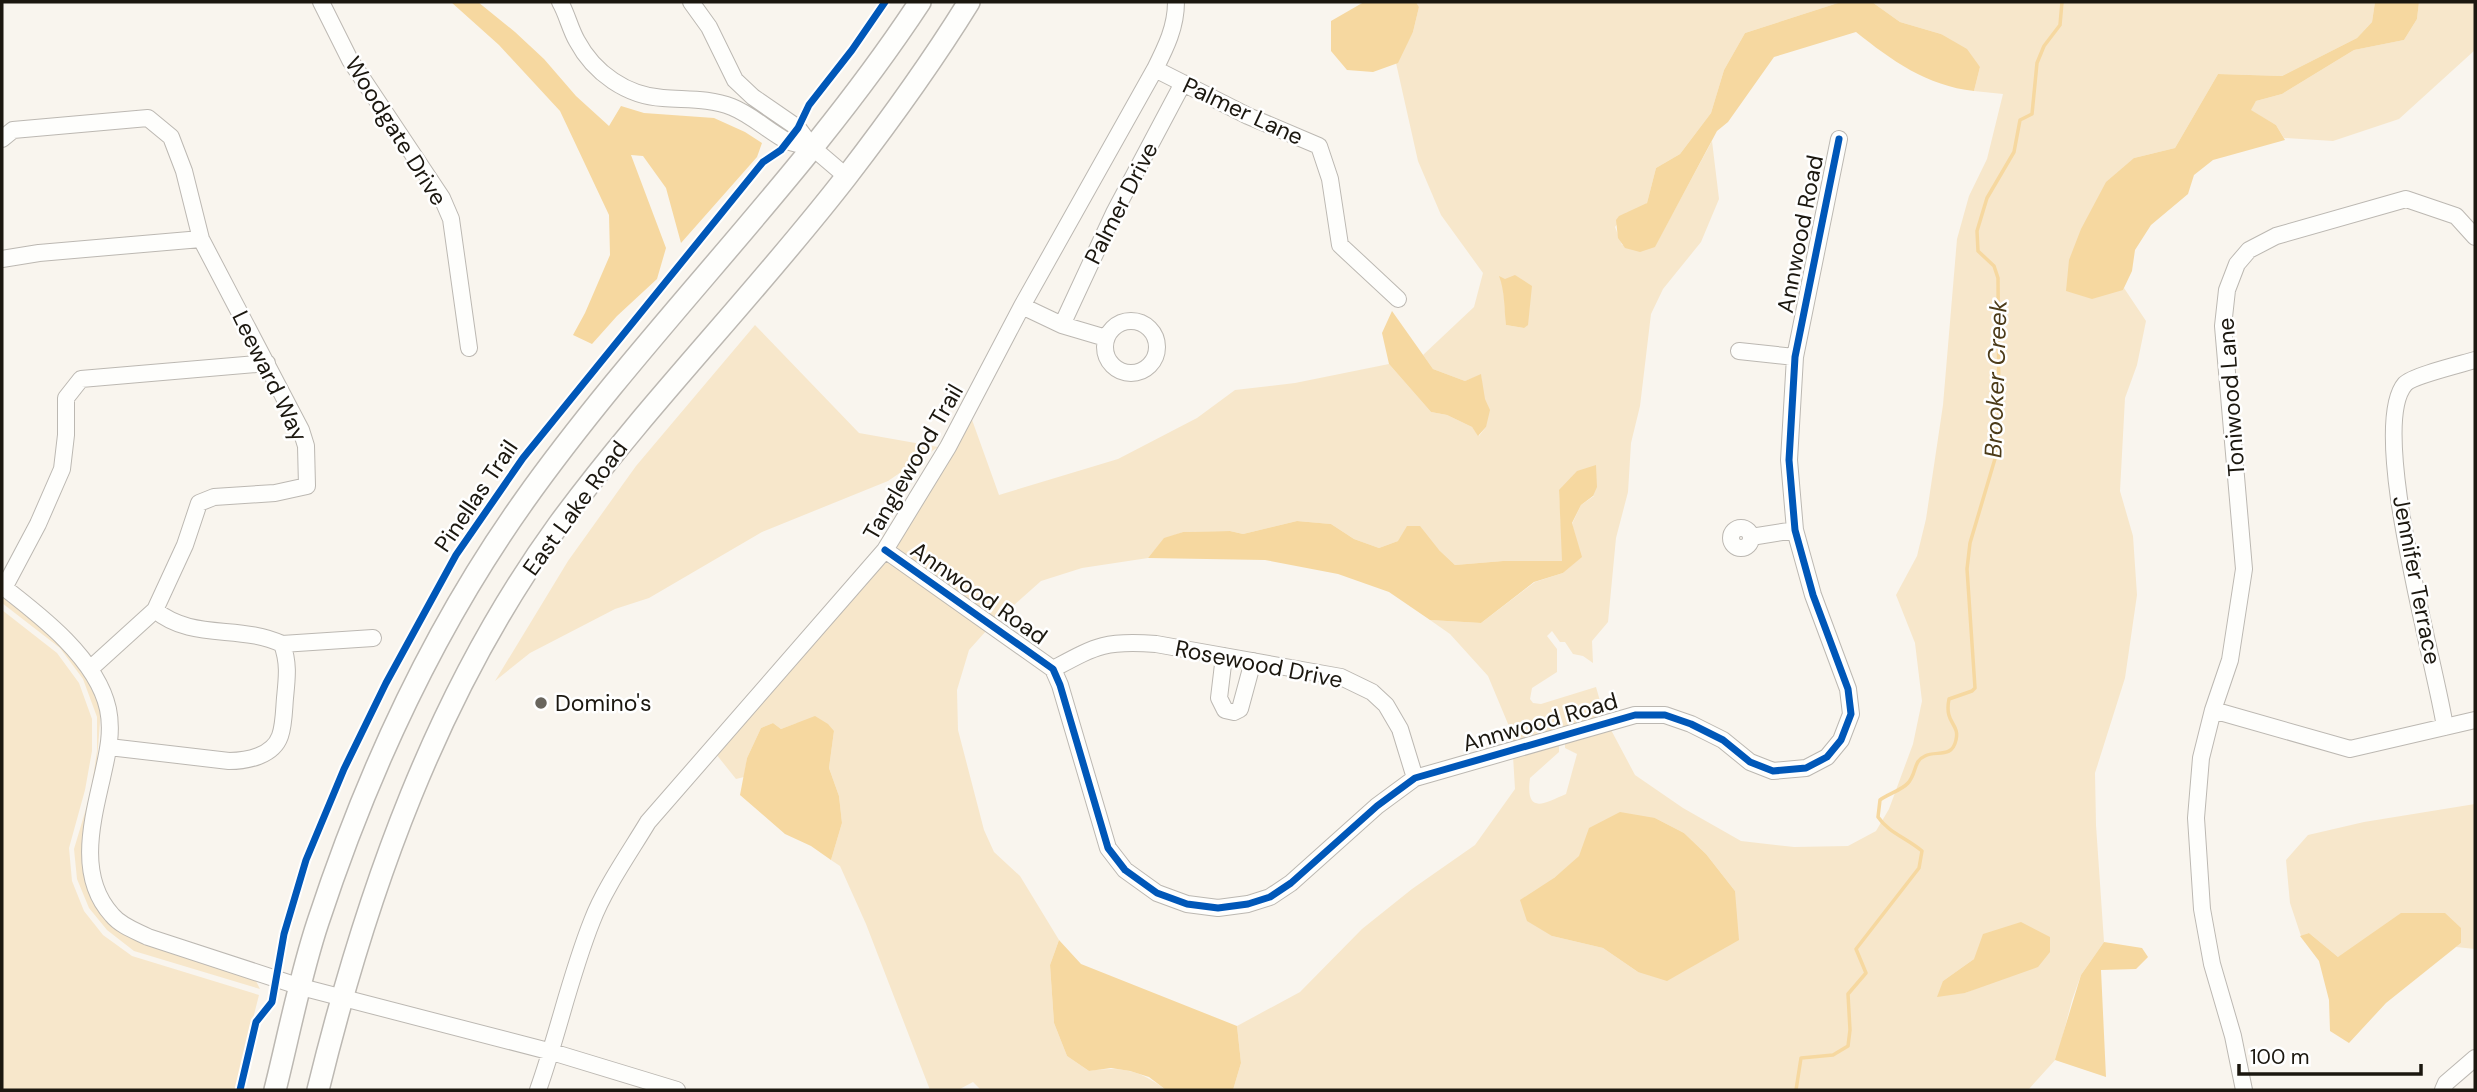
<svg xmlns="http://www.w3.org/2000/svg" width="2477" height="1092" viewBox="0 0 2477 1092" font-family="'DM Sans',sans-serif">
  <rect width="100%" height="100%" fill="#f9f5ee"/>
  <!-- green -->
  <path fill="#f7e7cb" fill-rule="evenodd" d="M1416,2H1841L1745,33L1724,70L1711,113L1680,154L1656,168L1647,203L1640,209L1626,213L1615,227L1622,245L1655,246L1712,141L1719,199L1701,242L1663,289L1651,314L1640,406L1631,443L1628,492L1616,538L1608,622L1592,641L1593,663L1583,656L1573,654L1565,642H1560L1552,631L1547,636L1557,649V672L1532,688L1530,699L1533,703L1541,704L1596,687L1604,715L1512,742L1511,731L1488,676L1450,634L1430,620L1481,623L1535,582L1563,573L1581,557L1572,524L1581,505L1594,496L1559,490L1563,561H1503L1455,565L1439,550L1398,541L1379,548L1354,539L1331,524L1297,521L1243,534L1230,531L1183,532L1164,539L1148,558L1082,568L1041,581L996,621L894,548L971,417L999,495L1118,459L1197,418L1235,390L1295,383L1389,364L1431,412L1447,415L1472,427L1479,436L1486,427L1481,375L1465,381L1433,369L1423,355L1474,307L1483,273L1441,215L1418,161L1396,63L1413,32L1419,7ZM1503,285L1524,328L1506,325Z
    M1872,2H2375L2372,22L2357,38L2282,76L2218,74L2175,148L2134,158L2123,290L2124,288L2146,321L2137,365L2125,398L2120,491L2133,536L2137,595L2125,678L2095,773L2096,825L2104,942L2081,975L2072,1000L2057,1058L2028,1090H1233L1241,1063L1237,1026L1300,992L1362,929L1412,889L1475,845L1515,789L1513,756L1559,743V752L1530,778C1525,816 1545,803 1566,794L1577,754L1565,748V743L1610,728L1635,775L1683,808L1741,841L1794,847L1848,846L1876,831L1889,809L1913,744L1922,701L1915,643L1896,595L1917,556L1926,519L1943,405L1957,239L1969,196L1987,159L2003,94L1974,91L1980,67L1941,34L1900,22ZM1655,818L1684,833L1706,854L1735,891L1717,952L1692,965L1638,972L1603,948L1552,936L1554,878L1580,856ZM1974,959L1997,980L1965,993L1943,981Z
    M2419,2H2475V50L2399,119L2333,141L2284,138L2276,125L2250,110L2256,101L2282,94L2354,50L2404,40L2417,19Z
    M755,325L859,433L938,447L888,481L762,532L649,598L615,609L530,653L495,681L568,561L636,466Z
    M886,559L986,631L969,650L957,690L958,730L984,830L994,852L1020,876L1059,940L1050,965L1054,1023L1067,1056L1089,1071C1121,1066 1140,1070 1166,1090H981L973,1082L958,1090H930L866,924L840,866L831,860L842,823L839,796L829,768L834,731L797,723L781,729L773,723L761,728L747,758L744,777L736,779L716,754Z
    M2,595L67,649L85,673L101,709L96,774L87,810L108,921L255,979L260,989L134,951L107,930L89,908L77,879L74,849L91,792L97,751V717L83,679L60,648L2,603Z
    M2,610L57,653L79,683L92,719V751L85,790L69,848L72,881L84,911L103,935L132,956L259,995L235,1090H2Z
    M2475,804V949L2456,947L2461,943L2338,957L2309,933L2301,936L2290,903L2286,860L2308,835L2364,822Z"/>
  <!-- water -->
  <path fill="#f6d8a0" d="M451,2H478L515,32L544,59L576,96L609,126L621,106L644,113L714,118L745,132L762,143L757,157L681,243L666,188L643,156L631,155L666,248L657,279L617,316L592,344L573,335L585,313L610,255L609,215L560,111L499,45Z
    M1364,2H1416L1419,7L1413,32L1398,63L1373,72L1347,70L1331,51V21Z
    M1841,2H1872L1900,22L1941,34L1967,49L1980,67L1974,91C1927,86 1891,60 1856,32L1774,57L1728,122L1717,131L1655,247L1640,252L1625,248L1618,238L1616,220L1619,216L1647,203L1656,168L1680,154L1711,113L1724,70L1745,33Z
    M2375,2H2419L2417,19L2404,40L2354,50L2282,94L2256,101L2251,110L2276,125L2285,140L2213,160L2194,175L2188,194L2151,225L2135,250L2132,271L2123,290L2092,299L2066,291L2069,260L2081,229L2106,182L2134,158L2175,148L2218,74L2282,76L2357,38L2372,22Z
    M1515,275L1532,286L1528,325L1524,328L1506,325C1504,309 1505,291 1499,276L1505,279Z
    M1392,311L1433,369L1465,381L1481,374L1485,399L1490,410L1486,427L1478,436L1472,427L1447,415L1431,412L1389,364L1382,333Z
    M1596,465L1597,487L1593,496L1581,505L1572,523L1582,557L1563,573L1534,582L1481,623L1430,620L1389,592L1338,574L1265,560L1148,558L1164,538L1183,532L1230,531L1243,534L1297,521L1331,524L1354,539L1379,548L1398,541L1407,526H1420L1439,550L1455,565L1503,561H1562L1559,490L1577,471Z
    M815,716L828,724L834,731L829,768L839,796L842,823L831,860L811,846L785,834L740,795L747,758L761,728L773,723L781,729Z
    M1620,812L1655,818L1684,833L1706,854L1735,891L1739,940L1667,981L1638,972L1603,948L1552,936L1527,921L1520,900L1554,878L1579,856L1589,828Z
    M2401,913H2445L2461,928V943L2386,1003L2349,1043L2330,1031L2329,1000L2319,961L2300,936L2309,933L2338,957Z
    M2021,922L2050,937V952L2038,967L1965,993L1937,997L1943,981L1974,959L1983,934Z
    M1059,940L1081,964L1237,1026L1241,1063L1233,1090H1166L1149,1077L1130,1071L1111,1068L1089,1071L1067,1056L1054,1023L1050,965Z
    M2104,942L2142,948L2148,957L2136,969L2101,970L2106,1077L2055,1060L2081,975Z"/>
  <g fill="none" stroke-linecap="round" stroke-linejoin="round">
    <!-- stream -->
    <path stroke="#f6d8a0" stroke-width="3.5" d="M1796,1090L1801,1058L1833,1055L1848,1046L1850,1030L1848,994L1866,973L1856,949L1919,868L1922,851C1908,839 1888,832 1878,817L1880,800C1888,794 1902,790 1908,783C1917,773 1913,761 1925,756C1936,750 1952,759 1956,740C1960,723 1944,724 1949,699L1972,691L1975,688L1967,569L1970,543L1997,452L1999,419L1998,278L1994,266L1978,251L1977,231L1987,198L2014,152L2020,120L2032,114L2037,63L2044,46L2060,25L2062,2"/>
    <defs>
      <path id="minor" d="M321,2L350,60L442,198L451,219L469,348
        M560,2C567,14 570,29 577,41C594,73 627,96 663,98C686,100 709,98 732,107C752,115 768,131 787,141C794,144 805,145 813,148
        M691,2L709,27L735,80L753,97L798,128L813,148L847,177
        M1155,69L1248,116L1319,146L1330,179L1340,245L1398,299
        M2,139L13,130L148,118L171,137L184,171L201,239L301,430L306,446L307,486L275,493L214,497L199,503L185,545L155,610L90,669
        M2,259L39,253L201,239
        M1022,306L1062,325L1106,338
        M1105 347a26 26 0 1 1 52 0a26 26 0 1 1-52 0Z
        M1062,325L1114,213L1183,83
        M1739,351L1795,357
        M1731 538a10 10 0 1 1 20 0a10 10 0 1 1-20 0Z
        M1751,537L1795,530
        M885,550L1053,669L1060,685L1108,848L1125,870L1157,893L1187,904L1218,908L1248,904L1270,897L1291,883L1377,806L1415,778L1635,715H1665L1691,724L1723,740L1750,762L1773,771L1806,768L1827,757L1841,740L1851,714L1848,689L1813,595L1795,530L1789,460L1795,357L1839,139
        M2,586C41,616 97,659 108,709C113,733 107,755 102,778C92,822 77,877 112,915C121,926 136,931 148,937L301,987L552,1052L677,1090
        M4,588L38,524L62,469L66,435V398L81,379L267,363
        M282,644L373,638
        M1224,656L1219,698L1225,710L1234,712L1240,709L1253,661
        M1053,669C1096,646 1105,640 1156,644L1341,677L1372,692L1386,705L1400,729L1415,778
        M2213,710L2350,749L2475,720
        M2445,727C2436,665 2367,428 2405,384C2412,376 2462,364 2475,360
        M109,747L229,761C247,761 273,756 280,736C284,725 284,709 285,698C287,678 289,663 282,644C240,624 192,641 155,610
        M538,1090C558,1034 570,976 592,921C604,889 630,852 648,822L885,550L948,447L1022,306L1155,69C1166,47 1176,27 1176,2
        M2244,1090L2233,1036L2212,964L2202,909L2196,818L2201,758L2213,710L2230,660L2244,569L2223,326L2227,290L2237,264L2249,250L2276,236L2406,199L2456,216L2475,237
        M2443,1090L2446,1083L2475,1058"/>
      <path id="major" d="M275,1090C289,1034 300,976 318,922C367,773 433,629 524,501C647,328 803,180 920,2
        M318,1090C367,890 437,692 559,524C648,403 755,295 847,176C890,120 932,62 969,2"/>
    </defs>
    <!-- minor casing -->
    <use href="#minor" stroke="#bcb8b2" stroke-width="18"/>
    <!-- major casing -->
    <use href="#major" stroke="#bcb8b2" stroke-width="24"/>
    <!-- minor -->
    <use href="#minor" stroke="#fefefc" stroke-width="16"/>
    <!-- major -->
    <use href="#major" stroke="#fefefc" stroke-width="21"/>
    <defs>
      <path id="cycleway" d="M885,550L1053,669L1060,685L1108,848L1125,870L1157,893L1187,904L1218,908L1248,904L1270,897L1291,883L1377,806L1415,778L1635,715H1665L1691,724L1723,740L1750,762L1773,771L1806,768L1827,757L1841,740L1851,714L1848,689L1813,595L1795,530L1789,460L1795,357L1839,139
        M240,1090L256,1022L272,1002L284,934L306,860L344,769L386,683L456,555L523,458L763,162L781,150L798,128L809,105L852,50L885,2"/>
    </defs>
    <!-- cycleway casing -->
    <use href="#cycleway" stroke="#fff" stroke-width="11"/>
    <!-- cycleway -->
    <use href="#cycleway" stroke="#0057b8" stroke-width="7"/>
  </g>
  <!-- markers -->
  <circle fill="#69655d" stroke="#fff" stroke-width="2.5" cx="541" cy="703" r="7"/>
  <g text-anchor="middle" stroke-width="5" stroke-linejoin="round" paint-order="stroke">
    <!-- street labels -->
    <g font-size="23" fill="#1b170f" stroke="#fff">
      <text transform="translate(1243 111) rotate(25)" y="8">Palmer Lane</text>
      <text transform="translate(396 131) rotate(58)" y="8">Woodgate Drive</text>
      <text transform="translate(1121 203) rotate(-63)" y="8">Palmer Drive</text>
      <text transform="translate(1800 234) rotate(-79)" y="8">Annwood Road</text>
      <text transform="translate(270 376) rotate(64)" y="8">Leeward Way</text>
      <text transform="translate(2231 397) rotate(-94)" y="8">Toniwood Lane</text>
      <text transform="translate(913 462) rotate(-60)" y="8">Tanglewood Trail</text>
      <text transform="translate(476 496) rotate(-56)" y="8">Pinellas Trail</text>
      <text transform="translate(575 508) rotate(-54)" y="8">East Lake Road</text>
      <text transform="translate(2417 580) rotate(79)" y="8">Jennifer Terrace</text>
      <text transform="translate(979 593) rotate(35)" y="8">Annwood Road</text>
      <text transform="translate(1259 664) rotate(11)" y="8">Rosewood Drive</text>
      <text transform="translate(1540 722) rotate(-16)" y="8">Annwood Road</text>
    </g>
    <!-- poi labels -->
    <g font-size="23" fill="#1b170f" stroke="#fff" text-anchor="start">
      <text x="555" y="711">Domino's</text>
    </g>
    <!-- water labels -->
    <g font-size="24" font-style="italic" fill="#4c3b19" stroke="#fff">
      <text transform="translate(1996 379) rotate(-88)" y="8">Brooker Creek</text>
    </g>
  </g>
  <!-- border -->
  <rect width="2477" height="1092" fill="none" stroke="#1b170f" stroke-width="7"/>
  <!-- scale -->
  <path d="M2239 1064v10h182v-10" fill="none" stroke="#1b170f" stroke-width="3.5"/>
  <text x="2250" y="1064" font-size="21" fill="#1b170f" stroke="#ffffff" stroke-width="5" paint-order="stroke">100 m</text>
</svg>
